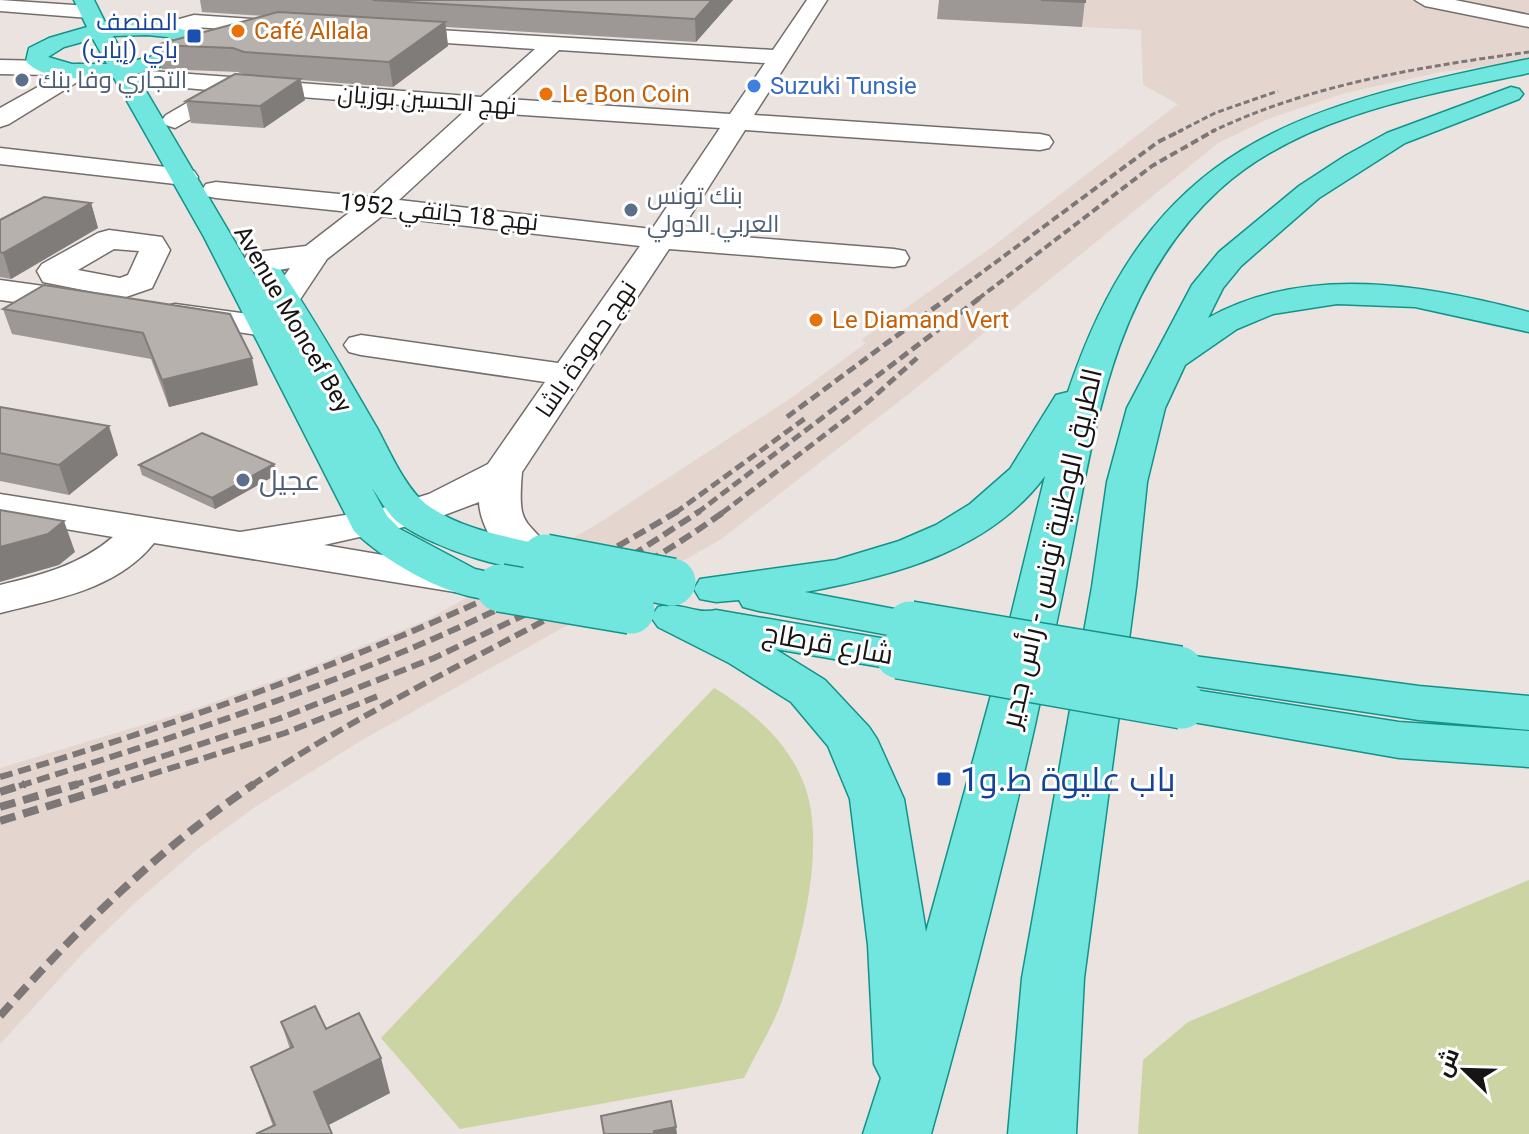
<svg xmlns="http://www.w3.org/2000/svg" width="1529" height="1134" viewBox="0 0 1529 1134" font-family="Roboto,Cairo,sans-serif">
  <rect width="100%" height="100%" fill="#eae3e0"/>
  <!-- built -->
  <path fill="#e4d5cf" d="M944,0H1529V60L1441,72L1345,93L1268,119L1218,143L911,392L720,540L362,740L255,807L196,850L136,902L84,952L0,1044V768L189,711L288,676L427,620L594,526L791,398L866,343L861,340L992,247L1178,104L1143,85L1141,30L937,19Z"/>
  <!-- green -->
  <path fill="#ccd4a3" d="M714,688C751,710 785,739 802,779C828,837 803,936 784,995C775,1023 757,1051 744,1078L460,1129L381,1038Z
    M1529,880V1134H1138L1143,1060L1188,1022Z"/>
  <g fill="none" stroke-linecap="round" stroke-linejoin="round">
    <defs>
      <path id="minor" d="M0,0L89,6L99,12L89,18L0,11Z
        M807,0H827L754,115L1040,134L1049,136L1053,142L1049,148L1040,150L745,130L680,232L894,249L905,251L909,258L905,265L894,267L669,249L522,472C517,531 526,515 555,556L548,565C538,568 527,571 517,565C497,554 480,524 479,502L426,522L324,545L477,571L483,580L477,589L461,593L154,543C116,590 55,599 0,613V585C42,575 80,565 113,537L0,518V494L240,532L376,510L429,494L488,464L545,382L361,355L349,352L344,345L349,338L361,335L558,363L640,246L382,216L327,259L295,307L283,310L271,307L267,300L290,268L279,270L248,267L244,260L248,253L306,246L350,212L216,198L206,196L202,190L206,184L216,182L370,197L466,110L239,92L175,128L166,125L162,120L166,115L209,90L150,85L142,83L138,78L142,73L150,71L230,77L239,75L248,79L481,97L535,49L387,39L376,33L387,27L773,50ZM559,50L765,63L730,114L507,99ZM493,113L720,128L652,229L399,200Z
        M1415,0H1455L1529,15V27L1425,6Z
        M194,15L294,22L305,28L294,34L195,27L165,36L154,30L157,25Z
        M0,60L50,61L58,63L61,68L58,73L50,75L0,74Z
        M79,64L87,66L90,71L87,76L9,124L0,127V108Z
        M0,148L184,169L194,171L198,177L194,183L184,185L0,164Z
        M109,230L162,237L170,250L152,288L123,298L43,282L37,271L42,264L98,233ZM114,249L139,251L128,275L120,278L78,270Z
        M0,280L87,292L99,295L103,302L99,309L87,312L0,300Z
        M175,304L264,316L276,319L281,326L276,333L264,336L163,321L158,314L163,307Z"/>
      <path id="major" d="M74,0H94L106,24L156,22L198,34L201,45L184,59L136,74L255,276L259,270L270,267L281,270C316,321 346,375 377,428C390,452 405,488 427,505C467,533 514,537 560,549L567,558L560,567C518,578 434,548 399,523C388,515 380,499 372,488L387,516L400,529L475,569L516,578L522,588L516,598C467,610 388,565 354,531L204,237L114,78C90,79 43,82 26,61L29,48L49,38L87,27ZM147,35L167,37L179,42L150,57L128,62L113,36ZM93,39L107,64H72L48,57L64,47Z
        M1529,59V73C1424,95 1301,115 1219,190C1118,283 1097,413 1073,541C1061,603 1048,664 1035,725C1004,862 969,999 931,1134H863L881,1078L874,1064L868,945L850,799L828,746L791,702L729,663L658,627L651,617L658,607C682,601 695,615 716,610L916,644L923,655L916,666L899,670L775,649L825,680L869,727L877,739L904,799L926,932L996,677L1045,476C989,552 892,576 805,592L926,615L933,625L926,635L910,639L759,611L743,607L739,600L716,602L700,599L694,589L700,579L836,560L899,541L936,525L970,504L1010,469L1056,395L1068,392C1151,144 1294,107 1529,59Z
        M1511,87L1519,89L1523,94L1519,99L1405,143L1319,198L1241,266L1223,288L1208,318C1307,263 1426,285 1529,312V332L1415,307L1337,304L1273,314L1237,329L1185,365L1165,408L1147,482L1136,587L1084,978L1076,1134H1008L1022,978L1092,587L1107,482L1127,408L1192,285L1219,252L1299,186L1345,156L1387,133Z
        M1179,654L1419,686L1529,696V730L1419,720L1162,681L1155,670L1162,659Z
        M1182,688L1399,722L1529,731V767L1399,758L1164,717L1157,705L1164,693Z"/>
    </defs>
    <!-- minor casing -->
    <use href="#minor" stroke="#736e6b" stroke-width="3"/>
    <!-- major casing -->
    <use href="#major" stroke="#139289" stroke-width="3"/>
    <!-- minor -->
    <use href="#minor" fill="#fff" fill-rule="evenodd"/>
    <!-- major -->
    <use href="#major" fill="#70e6de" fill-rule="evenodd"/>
    <!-- rail-far4 -->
    <path stroke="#7d7877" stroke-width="3" stroke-dasharray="6 3" stroke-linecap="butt" d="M1178,132L1215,113L1278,91
      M1211,132C1311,84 1420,67 1529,52"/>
    <!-- rail-far3 -->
    <path stroke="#7d7877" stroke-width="4" stroke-dasharray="8 4" stroke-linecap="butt" d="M946,299L1158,142L1182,130
      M978,299L1152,166L1215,130"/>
    <!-- rail-far2 -->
    <path stroke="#7d7877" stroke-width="5" stroke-dasharray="10 5" stroke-linecap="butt" d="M787,417L949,297
      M675,513L807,417
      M697,513L981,297
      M722,513L868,402L917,358"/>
    <!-- rail-far1 -->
    <path stroke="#7d7877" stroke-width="6" stroke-dasharray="13 6" stroke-linecap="butt" d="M0,777C203,717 399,645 588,550
      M19,786C189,733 359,678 519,599C574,572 626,542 678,511
      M71,786L278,719L434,658L587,585L700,511
      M113,786L285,733L378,696
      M251,786C403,682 576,618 725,511"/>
    <!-- rail -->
    <path stroke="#7d7877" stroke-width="8" stroke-dasharray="16 8" stroke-linecap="butt" d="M0,792L25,784
      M0,807L78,784
      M0,821L119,784
      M0,1016C76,930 159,849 254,784"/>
    <defs>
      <path id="major-bridge" d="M545,558L672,582
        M500,588L631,610
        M910,625L1179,670
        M899,655L1182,705"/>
    </defs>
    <!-- major-bridge casing -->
    <use href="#major-bridge" stroke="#139289" stroke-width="50" stroke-linecap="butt"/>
    <!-- major-bridge -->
    <use href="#major-bridge" stroke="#70e6de" stroke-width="47"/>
  </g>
  <!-- wall -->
  <path fill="#9d9896" d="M200,0H733L696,42L446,27L448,46L393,87L301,80L305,100L264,128L191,123L186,101L245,75L238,72L162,69L156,45L264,16L202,12Z
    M939,0H1085L1082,27L937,19Z
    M91,203L98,228L11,279L0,277V220Z
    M44,285L258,385L169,407L151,359L12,334L3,309Z
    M0,407L118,455L69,495L0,481Z
    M274,464L276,475L215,509L142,475L139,465Z
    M281,1022L326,1029L390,1093L328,1125L273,1126L251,1067L290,1049Z"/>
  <!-- shaded-wall -->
  <path fill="#807c7a" d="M712,0H733L696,42L695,19Z
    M445,22L448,46L393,87L389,62Z
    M300,79L305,100L264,128L260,106Z
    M91,203L98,228L11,279L3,253Z
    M252,358L258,385L169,407L162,380Z
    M109,426L118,455L69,495L59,465Z
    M274,464L276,475L215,509L212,498Z
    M64,521L75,552L59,565L0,582V547Z
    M381,1058L390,1093L325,1127L314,1092Z
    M676,1127L677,1134H654V1131Z"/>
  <!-- building -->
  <path fill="#b7b1ae" stroke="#807c7a" stroke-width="2" d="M373,0H712L695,19Z
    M1041,0H1085V2Z
    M278,12L445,22L389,62L244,52L233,48L156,45Z
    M235,74L300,79L260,106L186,101Z
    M44,197L91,203L3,253L0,252V220Z
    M44,285L230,314L252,358L162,380L143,333L3,309Z
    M0,407L109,426L59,465L0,453Z
    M202,433L274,464L212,498L139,465Z
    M0,510L64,521L48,534L0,547Z
    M315,1006L326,1029L359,1013L381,1058L314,1092L332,1134H256L275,1125L251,1067L293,1047L281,1022Z
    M671,1101L676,1127L654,1131V1134H604L601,1116Z"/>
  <!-- markers -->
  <g fill="#e8710a" stroke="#fff" stroke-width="3">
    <circle cx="238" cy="31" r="8"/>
    <circle cx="546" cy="94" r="8"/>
    <circle cx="816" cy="320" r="8"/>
  </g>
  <g fill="#1a4fb4" stroke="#fff" stroke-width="3">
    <rect x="186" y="28" width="16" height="16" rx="4"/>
    <rect x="936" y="771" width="16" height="16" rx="4"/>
  </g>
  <g fill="#5c6f8a" stroke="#fff" stroke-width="3">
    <circle cx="22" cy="80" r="8"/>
    <circle cx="631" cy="210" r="8"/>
    <circle cx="243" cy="480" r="8"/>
  </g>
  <circle fill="#3f7fe0" stroke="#fff" stroke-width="3" cx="754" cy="86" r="8"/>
  <g text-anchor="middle" stroke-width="6" stroke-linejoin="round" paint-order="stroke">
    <!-- far-transit labels -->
    <g font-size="24" fill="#164399" stroke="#fff" text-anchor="end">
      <text x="178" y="30">المنصف<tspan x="178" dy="28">باي (إياب)</tspan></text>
    </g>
    <!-- far-food labels -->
    <g font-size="24" fill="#c56008" stroke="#fff" text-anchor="start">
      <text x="254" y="39">Café Allala</text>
      <text x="562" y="102">Le Bon Coin</text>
      <text x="832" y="328">Le Diamand Vert</text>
    </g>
    <!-- far-service labels -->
    <g font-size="24" fill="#4e5e75" stroke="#fff" text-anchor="start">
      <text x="38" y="88">التجاري وفا بنك</text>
      <text x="647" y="204">بنك تونس<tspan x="647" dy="28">العربي الدولي</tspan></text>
    </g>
    <!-- far-shop labels -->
    <g font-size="24" fill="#366cbe" stroke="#fff" text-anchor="start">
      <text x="770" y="94">Suzuki Tunsie</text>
    </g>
    <!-- far-street labels -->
    <g font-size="24" fill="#171514" stroke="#fff">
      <text transform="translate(427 100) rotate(4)" y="8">نهج الحسين بوزيان</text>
      <text transform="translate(439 212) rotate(6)" y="8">نهج 18 جانفي 1952</text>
      <text transform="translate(293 319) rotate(60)" y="8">Avenue Moncef Bey</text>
      <text transform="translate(586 349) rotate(-56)" y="8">نهج حمودة باشا</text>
    </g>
    <!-- service labels -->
    <g font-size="28" fill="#4e5e75" stroke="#fff" text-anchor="start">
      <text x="259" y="490">عجيل</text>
    </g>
    <!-- street labels -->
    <g font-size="28" fill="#171514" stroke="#fff">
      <text transform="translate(1051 548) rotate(-77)" y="10">الطريق الوطنية تونس - رأس جدير</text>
      <text transform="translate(828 643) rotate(10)" y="10">شارع قرطاج</text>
    </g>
    <!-- near-transit labels -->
    <g font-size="34" fill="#164399" stroke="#fff" text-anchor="start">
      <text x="960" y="791">باب عليوة ط.و1</text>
    </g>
  </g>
  <!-- north arrow -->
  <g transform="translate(1465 1070) rotate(293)" stroke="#ffffff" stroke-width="6" paint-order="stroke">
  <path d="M0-6L14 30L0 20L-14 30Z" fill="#171514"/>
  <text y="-12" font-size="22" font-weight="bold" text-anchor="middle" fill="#171514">ش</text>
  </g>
</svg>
